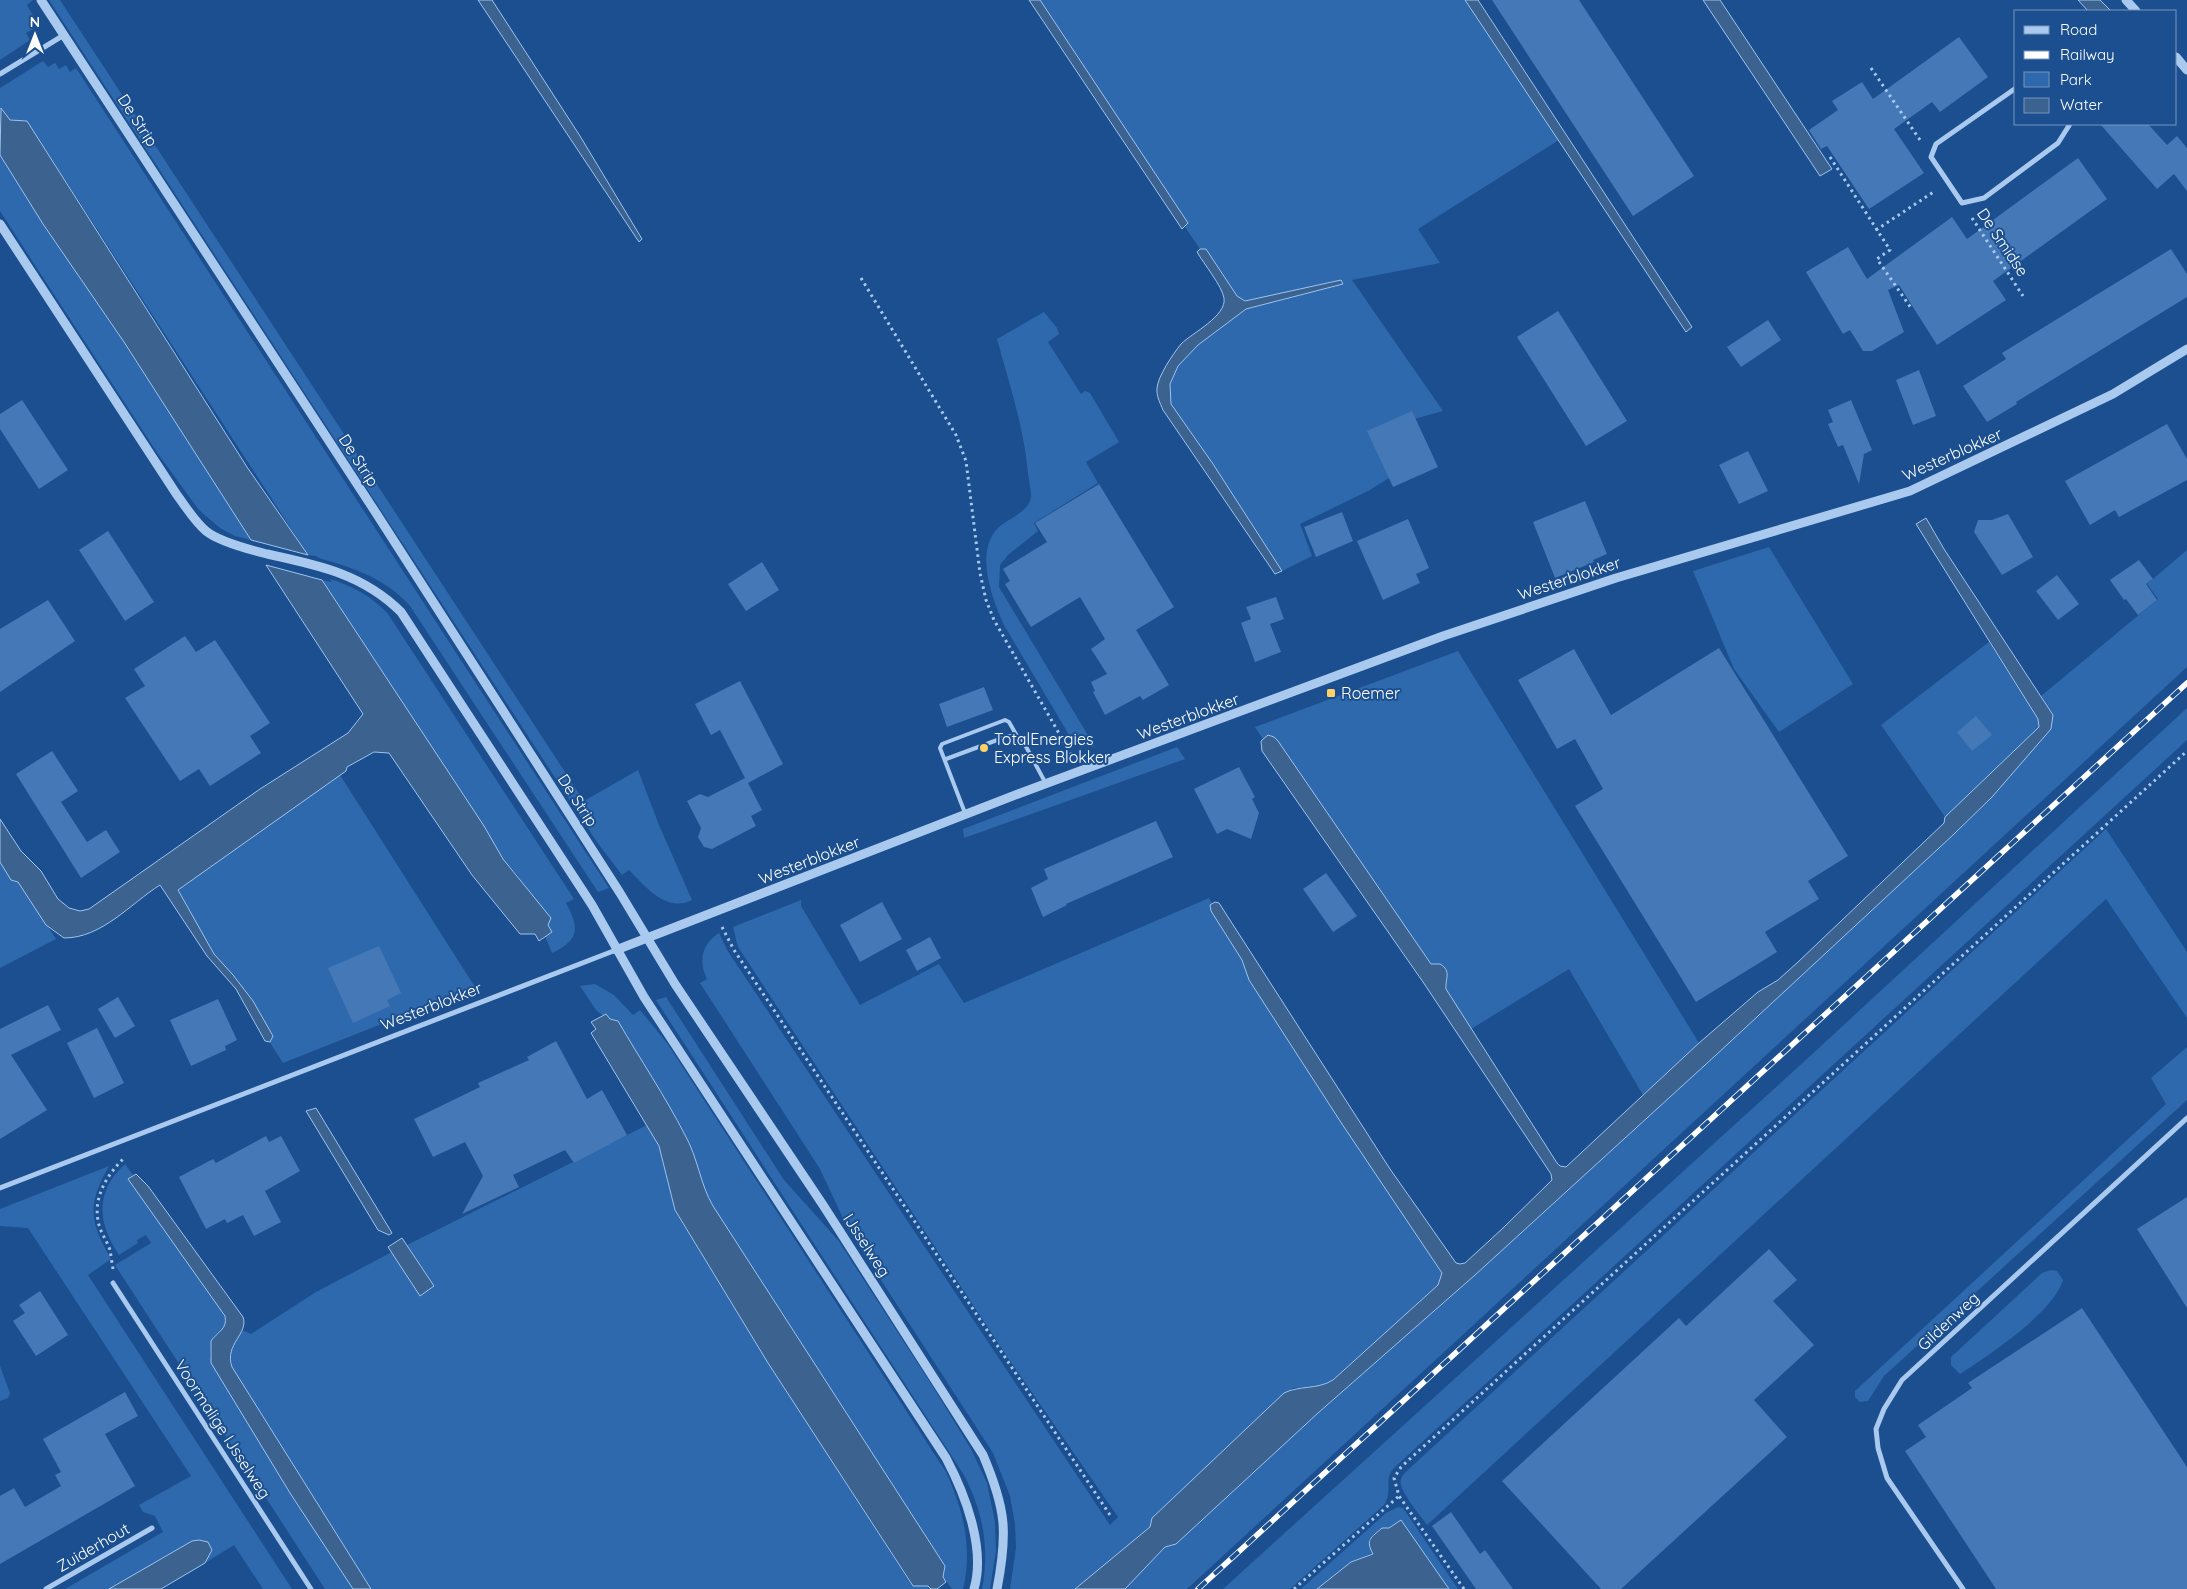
<svg xmlns="http://www.w3.org/2000/svg" width="2187" height="1589" viewBox="0 0 2187 1589" font-family="Quicksand,sans-serif">
  <rect width="100%" height="100%" fill="#1b4f8f"/>
  <!-- green -->
  <path fill="#2e69ad" d="M0,0H33L27,5L35,19L29,23L33,29L26,33L30,40L0,60Z
    M49,0H60L584,801L638,770L659,825L692,900C666,913 646,887 629,870L622,875L597,842Z
    M1040,0H1465L1559,140L1418,229L1440,263L1352,280L1443,411L1375,430L1389,478L1368,491L1300,524L1312,556L1282,571L1213,464L1171,404L1170,384L1178,366L1198,345L1246,309L1343,284L1341,280L1250,301L1239,299L1224,276L1200,249L1185,227L1187,223Z
    M43,61L48,67L55,63L59,69L66,65L70,72L76,68L609,888L598,892L410,606C385,578 354,568 319,558L316,556L308,555L27,121L10,120L2,109H0V88Z
    M0,155L43,224L124,342L251,540L235,536L220,528L199,510L158,454L42,276L0,211Z
    M1044,312L1057,328L1059,334L1048,342L1081,394L1085,391L1090,393L1119,442L1086,462L1098,483L1034,523L1038,531L1008,555L1000,565L999,587L1095,747L1078,744L1072,740L1004,625C993,600 975,555 996,530C1005,519 1030,513 1031,496C1031,489 1029,481 1028,473C1024,427 1009,383 997,339Z
    M1769,547L1853,684L1779,732L1734,669L1693,571Z
    M2187,550V667L1187,1589H1125L1165,1547L1176,1544L1318,1413L1475,1275L1716,1055L1953,835L1992,797L2053,715L2041,696L2158,599L2147,584Z
    M330,579C353,586 371,596 388,614L574,899L566,903C580,929 579,940 552,953L545,936L552,932L518,876L503,859L484,826L322,580L332,582Z
    M1989,642L2038,719L2039,727L1945,817L1881,725Z
    M1458,651L1699,1043L1643,1095L1569,969L1471,1029L1446,989L1445,984L1433,965L1431,964L1278,741L1274,737L1269,735L1263,739L1255,727Z
    M2187,708V740L1395,1467C1382,1480 1394,1489 1384,1505L1290,1589H1223L1808,1058Z
    M1177,747L1185,759L964,838L963,829Z
    M340,775L475,987L283,1063L174,892Z
    M2106,829L2187,952V1018L2106,899L1427,1525C1421,1516 1397,1489 1401,1479C1402,1475 1408,1470 1411,1467Z
    M0,852L56,939L0,968Z
    M1209,898L1212,903L1210,905L1211,911L1242,960L1249,980L1342,1124L1443,1273L1438,1285L1333,1380C1320,1388 1308,1387 1293,1388L1152,1518L1150,1527L1133,1542L1075,1589H1010L1016,1548L1015,1524L1010,1496L993,1453L848,1229L820,1169L700,983L707,979C698,961 702,944 719,933L727,950L1110,1525L1118,1517L1006,1355L738,947L733,927L801,900V906L860,1005L939,964L964,1003Z
    M595,984L614,995L633,1015L640,1010L667,1043L946,1472C963,1509 973,1548 963,1589H952L943,1577L945,1566L713,1206C700,1184 698,1158 685,1135C665,1096 640,1059 618,1021L610,1019L606,1014L603,1016L596,1010L580,986Z
    M666,997L784,1180L838,1240L933,1387L971,1449L987,1483L995,1522L996,1551L990,1589H982C990,1548 983,1512 964,1475L656,1000Z
    M2187,1047V1100L1884,1376L1868,1401L1860,1402L1855,1397V1391L2166,1104L2151,1078Z
    M647,1125L659,1146L675,1211L768,1363L912,1586H928L931,1589H371L232,1367L230,1350L242,1330L251,1334L316,1292L392,1252L420,1295L434,1286L407,1245Z
    M125,1164L133,1175L129,1179L225,1316C227,1329 217,1332 211,1341L210,1357L291,1493L353,1589H325L115,1265L151,1243L146,1235L137,1240L138,1243L119,1255C97,1222 95,1192 125,1164Z
    M109,1166C87,1205 89,1221 111,1259L88,1275L292,1589H263L234,1545L205,1563L210,1552L206,1542L192,1541L109,1589H65L163,1532L155,1516L143,1512L139,1505L191,1476L28,1228L0,1226V1209Z
    M2051,1270L2057,1271L2063,1280C2053,1313 1989,1355 1960,1374L1951,1365V1357L2042,1273Z
    M0,1366L10,1393L8,1398L0,1401Z
    M1398,1507L1403,1508L1458,1589H1449L1401,1521L1389,1529L1382,1528L1369,1539L1373,1553L1351,1562L1317,1589H1301L1386,1513Z"/>
  <!-- water -->
  <path fill="#3c6290" stroke="#9cc4f0" d="M478,0H492L580,136L642,239L639,242Z
    M1029,0H1040L1188,223L1182,229Z
    M1465,0H1478L1692,327L1686,332Z
    M1703,0H1720L1832,169L1820,176Z
    M2078,0H2100L2111,11H2088Z
    M1,108L10,120L27,121L247,467L308,555L251,540L124,342L43,224L0,155Z
    M1200,249H1206L1237,296L1245,301L1341,280L1343,284L1246,309L1198,345L1178,366L1170,384L1171,404L1213,464L1282,571L1275,574L1163,410C1160,403 1156,395 1157,388C1158,376 1173,354 1181,344C1192,333 1227,316 1224,298C1222,286 1204,264 1197,252Z
    M1926,518L1944,549L2053,715L2051,729L1992,797L1953,835L1716,1055L1475,1275L1318,1413L1176,1544L1165,1547L1125,1589H1075L1150,1527L1152,1518L1284,1393C1300,1385 1317,1390 1333,1380L1438,1285L1442,1273L1342,1124L1249,980L1242,960L1211,911L1210,905L1215,902L1219,903L1390,1169L1456,1263L1460,1264L1465,1263L1502,1229L1552,1180L1551,1174L1423,982L1262,751L1261,741L1268,735L1274,737L1278,741L1431,964H1440C1452,971 1445,979 1446,989L1557,1163L1560,1166L1566,1167L1699,1043L1758,992L1778,980L1798,962L1944,823L1945,817L2039,727L2038,719L1916,524Z
    M266,565L322,580L484,826L503,859L551,918L548,925L552,932L539,941L535,934H520L472,875L389,753L374,752L347,767L346,771L178,890L214,954L233,975L253,1001L273,1036L270,1042L265,1041L236,989L207,956L160,885C130,904 102,938 64,938L46,925L18,882L11,880L0,862V819L21,851L41,871L58,899L69,908L80,911L89,909L260,789L348,733L363,714Z
    M606,1014L610,1019L618,1021C640,1059 665,1096 685,1135C698,1158 700,1184 713,1206L945,1566L943,1577L946,1582L937,1589H931L928,1586H913L768,1363L675,1210L659,1146L591,1033L596,1029L591,1022Z
    M316,1108L392,1233L389,1235L378,1230L306,1111Z
    M136,1174L148,1186L243,1317C249,1334 224,1344 232,1367L371,1589H353L290,1493L211,1363V1341C217,1332 228,1329 225,1316L128,1179Z
    M402,1238L434,1286L420,1296L388,1247Z
    M1401,1520L1449,1589H1317L1351,1562L1373,1554C1365,1539 1371,1538 1382,1528H1389Z
    M199,1540L208,1542L212,1550L205,1563L161,1589H109L192,1541Z"/>
  <!-- building -->
  <path fill="#4478b7" d="M1492,0H1579L1694,176L1633,216Z
    M1959,37L1988,77L1940,112L1932,102L1894,129L1924,173L1869,209L1827,146L1821,149L1809,130L1838,110L1832,101L1862,82L1873,99Z
    M2100,124H2148L2167,145L2177,136L2187,148V191L2174,174L2157,189Z
    M2078,158L2107,199L1993,281L2006,300L1937,345L1899,285L1888,290L1904,332L1872,351H1863L1850,330L1843,334L1806,272L1848,247L1867,279L1952,217L1967,239Z
    M2171,249L2187,274V297L2016,402L2017,404L1987,422L1963,386L2006,359L2002,353Z
    M1558,311L1627,421L1586,446L1517,337Z
    M1768,320L1781,340L1741,367L1727,347Z
    M1919,370L1936,416L1913,425L1896,380Z
    M22,400L68,470L39,489L0,429V414Z
    M1851,400L1872,450L1864,454L1859,484L1843,445L1838,447L1828,424L1833,422L1828,410Z
    M1412,411L1438,467L1393,487L1367,431Z
    M2167,424L2187,459V480L2119,517L2115,510L2090,525L2065,481Z
    M1748,451L1768,491L1739,504L1719,465Z
    M1099,484L1174,607L1136,630L1169,685L1143,700L1140,696L1105,715L1093,692L1095,691L1091,682L1107,674L1091,649L1105,639L1080,597L1031,627L1005,584L1010,581L1003,569L1047,542L1035,523Z
    M1585,501L1607,554L1593,560L1594,562L1555,578L1533,522Z
    M1342,512L1353,541L1316,557L1304,527Z
    M2008,514L2033,557L2002,575L1974,532L1978,520H1992Z
    M1408,519L1429,568L1416,574L1420,583L1383,600L1357,541Z
    M108,531L154,602L125,621L79,550Z
    M2139,560L2153,579L2146,584L2157,600L2138,615L2126,599L2124,600L2110,580Z
    M762,562L779,590L746,611L728,584Z
    M2057,575L2079,604L2058,620L2036,591Z
    M1276,597L1284,619L1270,624L1281,652L1255,662L1241,623L1251,619L1246,607Z
    M48,600L75,641L0,692V629Z
    M185,636L196,652L215,640L270,723L250,736L261,753L210,786L199,769L180,781L125,698L145,686L134,669Z
    M1719,648L1848,856L1808,881L1819,899L1765,932L1777,952L1696,1002L1575,806L1603,789L1575,739L1557,749L1518,680L1574,649L1611,715Z
    M740,681L783,764L748,783L762,810L751,816L756,826L712,849L704,847L698,837L701,828L687,801L700,794L708,797L745,778L720,730L711,735L695,704Z
    M984,687L993,710L947,727L939,704Z
    M1976,716L1992,735L1972,751L1957,732Z
    M52,751L78,791L61,802L87,842L106,830L120,852L81,878L16,774Z
    M1239,767L1255,797L1252,799L1259,813L1251,839L1227,829L1217,834L1194,789Z
    M1156,821L1173,857L1066,904L1067,905L1043,917L1031,888L1048,879L1044,869Z
    M1326,873L1357,916L1333,932L1303,889Z
    M882,902L902,939L860,962L840,925Z
    M930,937L941,958L917,971L906,950Z
    M379,946L401,993L387,1000L390,1006L353,1023L328,968Z
    M118,997L135,1026L115,1038L98,1009Z
    M218,999L237,1040L225,1046L226,1050L191,1066L170,1020Z
    M48,1005L61,1030L11,1055L47,1110L0,1139V1029Z
    M97,1028L124,1083L94,1098L67,1043Z
    M556,1041L587,1099L602,1090L627,1135L574,1163L565,1150L513,1175L519,1187L462,1214L483,1176L465,1142L433,1157L414,1119L480,1087L478,1083L529,1060L527,1057Z
    M266,1136L269,1142L281,1136L300,1171L265,1191L281,1222L254,1236L243,1215L227,1223L225,1219L206,1229L179,1177L213,1159L216,1163Z
    M2187,1197V1308L2137,1229Z
    M1769,1249L1797,1280L1773,1301L1814,1345L1754,1400L1787,1437L1621,1589H1601L1502,1481L1679,1318L1686,1326Z
    M40,1291L68,1335L36,1356L13,1321L25,1313L19,1305Z
    M2082,1308L2187,1467V1589H1996L1905,1451L1926,1437L1918,1425L1972,1388L1968,1383Z
    M125,1392L138,1416L105,1434L135,1486L0,1564V1496L14,1488L25,1507L61,1486L55,1475L61,1472L43,1439Z
    M1451,1512L1480,1554L1485,1550L1513,1589H1476L1432,1526Z"/>
  <g fill="none" stroke-linecap="round" stroke-linejoin="round">
    <!-- path -->
    <path stroke="#a9c9ee" stroke-width="3" stroke-dasharray="2.5 4" stroke-linecap="butt" d="M1871,68L1920,140
      M1830,157L1890,250L1877,259L1911,308
      M1972,218L2023,296
      M1876,230L1935,191
      M861,278L956,435L966,461L980,573L986,600L994,620L1072,756
      M722,927L734,950L1112,1518
      M113,1269C112,1263 111,1256 110,1250C107,1241 101,1233 99,1225C92,1199 106,1176 124,1158
      M1294,1589L1399,1496
      M1464,1589L1399,1496L1394,1478L1401,1467L2187,751"/>
    <!-- service -->
    <path stroke="#a9c9ee" stroke-width="4" d="M946,759L1008,736H1017L1023,741L1045,782
      M965,813L940,748L942,744L1005,720L1009,722L1017,736"/>
    <!-- minor -->
    <path stroke="#a9c9ee" stroke-width="5" d="M0,74L64,35
      M2016,88L1936,144L1931,157L1962,203L1984,198L2058,143L2070,124
      M0,1188L616,950
      M113,1283L311,1589
      M46,1589L152,1528
      M1963,1589L1887,1478L1878,1448L1876,1429L1884,1409L1902,1380L2187,1118"/>
    <!-- tertiary -->
    <path stroke="#a9c9ee" stroke-width="9" d="M41,0L376,513L620,893L675,984L823,1205L983,1455C1006,1509 1008,1532 997,1589
      M2126,0L2136,11
      M2176,57L2187,70
      M0,224L177,495C186,507 195,522 206,531C218,541 251,550 267,554C318,565 363,574 401,612L592,905L644,997L946,1458C965,1494 986,1548 974,1589
      M616,950L1018,794L1443,636L1616,578L1910,491L2113,394L2187,349"/>
    <defs>
      <path id="rail" d="M1198,1589L2187,683"/>
    </defs>
    <!-- rail casing -->
    <use href="#rail" stroke="#fff" stroke-width="5.5"/>
    <!-- rail -->
    <use href="#rail" stroke="#1b4f8f" stroke-width="4" stroke-dasharray="11" stroke-linecap="butt"/>
  </g>
  <!-- markers -->
  <g fill="#ffd166" stroke="#1b4f8f" stroke-width="2">
    <rect x="1326" y="688" width="10" height="10" rx="2.5"/>
    <circle cx="984" cy="748" r="5"/>
  </g>
  <g text-anchor="middle" stroke-width="4" stroke-linejoin="round" paint-order="stroke">
    <!-- street labels -->
    <g font-size="16" fill="#fff" stroke="#1b4f8f">
      <text transform="translate(138 120) rotate(57)" y="6">De Strip</text>
      <text transform="translate(2003 242) rotate(56)" y="6">De Smidse</text>
      <text transform="translate(1952 454) rotate(-24)" y="6">Westerblokker</text>
      <text transform="translate(359 460) rotate(57)" y="6">De Strip</text>
      <text transform="translate(1569 578) rotate(-18)" y="6">Westerblokker</text>
      <text transform="translate(1188 716) rotate(-20)" y="6">Westerblokker</text>
      <text transform="translate(578 800) rotate(57)" y="6">De Strip</text>
      <text transform="translate(809 860) rotate(-21)" y="6">Westerblokker</text>
      <text transform="translate(431 1006) rotate(-21)" y="6">Westerblokker</text>
      <text transform="translate(867 1245) rotate(57)" y="6">IJsselweg</text>
      <text transform="translate(1948 1321) rotate(-43)" y="6">Gildenweg</text>
      <text transform="translate(223 1429) rotate(57)" y="6">Voormalige IJsselweg</text>
      <text transform="translate(93 1547) rotate(-30)" y="6">Zuiderhout</text>
    </g>
    <!-- poi labels -->
    <g font-size="16" fill="#fff" stroke="#1b4f8f" text-anchor="start">
      <text x="1341" y="699">Roemer</text>
      <text x="994" y="745">TotalEnergies<tspan x="994" dy="18">Express Blokker</tspan></text>
    </g>
  </g>
  <!-- legend -->
  <rect x="2014" y="10" width="162" height="115" fill="#1b4f8f" stroke="#7695bc"/>
  <rect x="2024" y="26" width="25" height="8" fill="#a9c9ee" stroke="#7695bc"/>
  <text x="2060" y="35" font-size="15" fill="#ffffff">Road</text>
  <rect x="2024" y="51" width="25" height="8" fill="#ffffff" stroke="#7695bc"/>
  <text x="2060" y="60" font-size="15" fill="#ffffff">Railway</text>
  <rect x="2024" y="72" width="25" height="15" fill="#2e69ad" stroke="#7695bc"/>
  <text x="2060" y="85" font-size="15" fill="#ffffff">Park</text>
  <rect x="2024" y="98" width="25" height="15" fill="#3c6290" stroke="#7695bc"/>
  <text x="2060" y="110" font-size="15" fill="#ffffff">Water</text>
  <!-- north arrow -->
  <g transform="translate(35 35)" stroke="#1b4f8f" stroke-width="4" paint-order="stroke">
  <path d="M0-4L9 19L0 12L-9 19Z" fill="#ffffff"/>
  <text y="-8" font-size="14" font-weight="bold" text-anchor="middle" fill="#ffffff">N</text>
  </g>
</svg>
